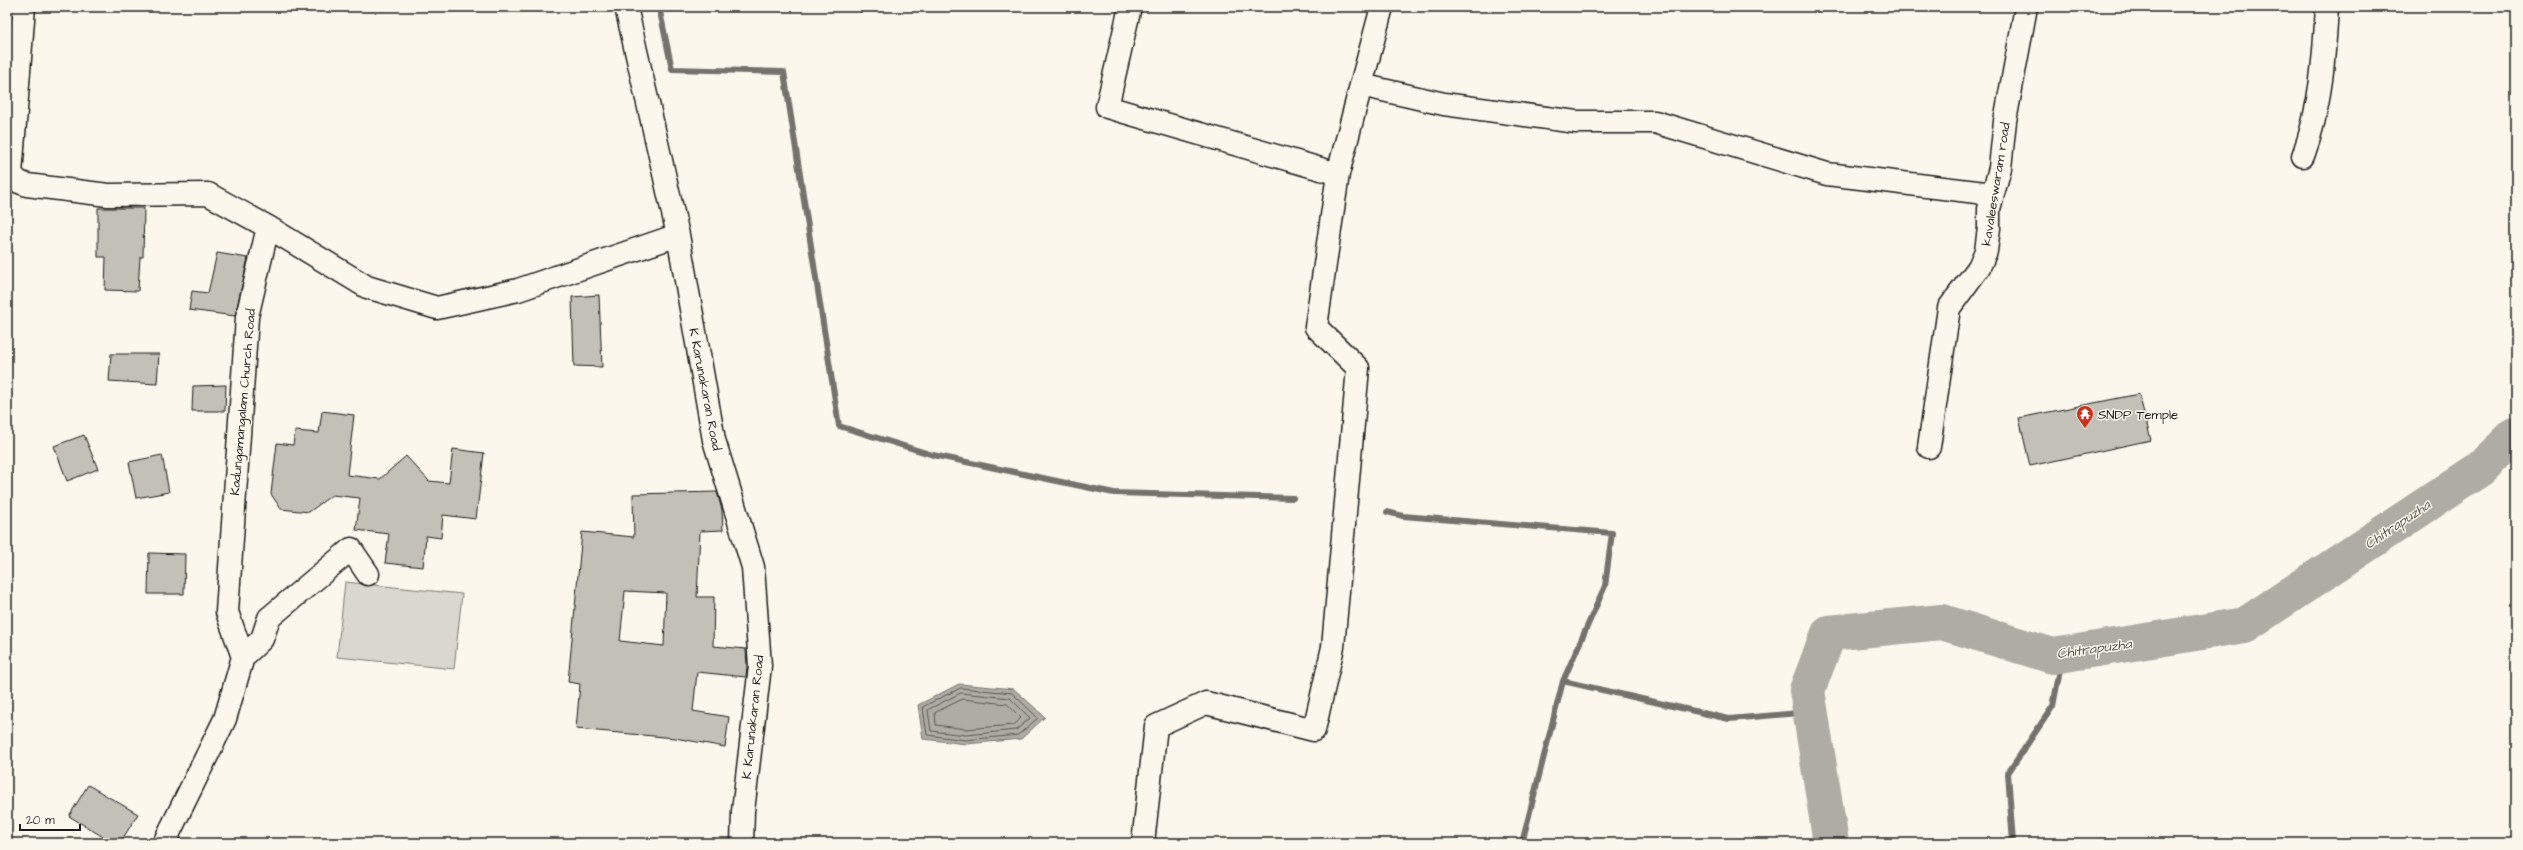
<svg xmlns="http://www.w3.org/2000/svg" width="2523" height="850" viewBox="0 0 2523 850" font-family="'Architects Daughter',sans-serif">
  <rect width="100%" height="100%" fill="#fbf7ec"/>
  <filter id="ink" filterUnits="userSpaceOnUse"><feTurbulence type="fractalNoise" baseFrequency=".025" numOctaves="2"/><feDisplacementMap in="SourceGraphic" scale="8" xChannelSelector="R" yChannelSelector="G"/><feConvolveMatrix kernelMatrix="1 2 1 2 8 2 1 2 1" color-interpolation-filters="sRGB"/></filter>
  <g filter="url(#ink)">
    <!-- green -->
    <path fill="#dad7ce" stroke="#7b7a75" d="M345,582L462,594L454,669L337,657Z"/>
    <!-- water -->
    <path fill="#afaca5" stroke="#74726e" d="M959,684L1014,689L1045,717L1021,739L966,744L923,739L918,705Z"/>
    <g fill="none" stroke-linecap="round" stroke-linejoin="round">
      <!-- shore -->
      <path stroke="#575653" stroke-width="1" d="M961,688L1012,693L1038,718L1018,735L966,740L927,735L923,707Z
        M961,693L1010,698L1030,718L1016,730L966,735L931,731L928,710Z
        M963,699L1007,704L1021,718L1014,725L966,729L936,725L935,713Z"/>
      <!-- stream -->
      <path stroke="#74726e" stroke-width="6" d="M659,7L672,69L784,72L839,426L933,455L1114,493L1293,498
        M1387,512L1403,516L1612,533L1605,586L1563,681
        M1522,843L1563,681L1729,719L1811,712
        M2013,843L2008,773L2053,706L2063,654"/>
      <!-- river -->
      <path stroke="#afaca5" stroke-width="36" d="M1831,843L1807,690L1829,633L1942,622L2053,656L2245,625L2480,469L2516,434"/>
    </g>
    <!-- building -->
    <path fill="#c3c0b8" stroke="#1c1c1c" fill-rule="evenodd" d="M98,208H144L143,257H140L138,291L105,290L106,257H98Z
      M217,253L248,258L235,316L189,310L192,291L208,293Z
      M599,295L602,367L574,366L572,297Z
      M111,354H159L157,384L109,381Z
      M226,385L225,411H192L193,386Z
      M2139,394L2151,440L2030,466L2019,418Z
      M322,411L354,415L347,475L380,479L406,456L429,481L449,483L453,449L484,453L476,519L443,515L441,538L426,536L423,567L385,563L389,534L356,530L360,498L332,495L309,512L281,509L271,494L277,443L293,445L295,431L319,433Z
      M84,435L98,469L67,481L54,446Z
      M162,455L169,492L136,498L129,462Z
      M717,492L722,510L723,530L700,531L697,597H714L713,646L746,649L747,666L746,677L697,672L693,711L729,717L725,747L675,738L576,729L580,684L568,682L582,532L634,537L633,494ZM625,591L666,593L664,646L620,641Z
      M149,553L185,554L184,594H148Z
      M88,785L138,814L120,843H113L69,816Z"/>
    <g fill="none" stroke-linecap="round" stroke-linejoin="round">
      <defs>
        <path id="minor" d="M24,7L11,174L19,182L27,185L108,195L208,194L268,227
          M626,7L678,235L714,440L753,567L760,666L743,811L742,843
          M1130,7L1107,107L1338,174L1316,327L1358,368L1333,647L1314,730L1206,703L1156,726L1143,843
          M1361,85L1382,7
          M2303,156C2321,108 2324,58 2327,7
          M1338,174L1361,85L1444,104L1576,122H1655L1827,174L1993,194
          M1929,447L1949,308L1979,267L1986,251L1989,228V209L2000,168L2005,121L2026,7
          M243,657L262,639L269,618L351,549L368,574
          M164,843L225,719L243,657L227,612L247,317L268,227L367,287L437,308L518,290L678,235"/>
      </defs>
      <!-- minor casing -->
      <use href="#minor" stroke="#1c1c1c" stroke-width="25"/>
      <!-- minor -->
      <use href="#minor" stroke="#fbf7ec" stroke-width="22"/>
    </g>
  </g>
  <!-- icons -->
  <defs>
    <symbol id="temple-pin" viewBox="-11 -11 22 30"><path d="M0 17L-7.5 6A9.5 9.5 0 1 1 7.5 6Z" fill="#c8321e" stroke="#fbf7ec"/><path d="M0-6L5-2H3V0L6.5 2.5H4V6H1.5V3h-3V6H-4V2.5H-6.5L-3 0V-2H-5Z" fill="#fff"/></symbol>
  </defs>
  <g fill-rule="evenodd">
    <use href="#temple-pin" x="2075" y="404" width="20" height="27"/>
  </g>
  <g text-anchor="middle" stroke-width="3" stroke-linejoin="round" paint-order="stroke">
    <!-- street labels -->
    <g font-size="13" fill="#1c1c1c" stroke="#fbf7ec">
      <text transform="translate(1995 184) rotate(-81)" y="5">kavaleeswaram road</text>
      <text transform="translate(706 389) rotate(79)" y="5">K Karunakaran Road</text>
      <text transform="translate(242 402) rotate(-85)" y="5">Kadungamangalam Church Road</text>
      <text transform="translate(752 717) rotate(-84)" y="5">K Karunakaran Road</text>
    </g>
    <!-- poi labels -->
    <g font-size="13" fill="#1c1c1c" stroke="#fbf7ec" text-anchor="start">
      <text x="2098" y="419">SNDP Temple</text>
    </g>
    <!-- water labels -->
    <g font-size="14" font-style="italic" fill="#575653" stroke="#fbf7ec">
      <text transform="translate(2397 524) rotate(-34)" y="5">Chitrapuzha</text>
      <text transform="translate(2094 648) rotate(-8)" y="5">Chitrapuzha</text>
    </g>
  </g>
  <!-- margin -->
  <rect width="2523" height="850" fill="none" stroke="#fbf7ec" stroke-width="24"/>
  <rect x="12" y="12" width="2499" height="826" fill="none" stroke="#1c1c1c" stroke-width="1.5" filter="url(#ink)"/>
  <!-- scale -->
  <path d="M20 824v6h60v-6" fill="none" stroke="#1c1c1c" stroke-width="2"/>
  <text x="26" y="824" font-size="12" fill="#1c1c1c" stroke="#fbf7ec" stroke-width="3" paint-order="stroke">20 m</text>
</svg>
